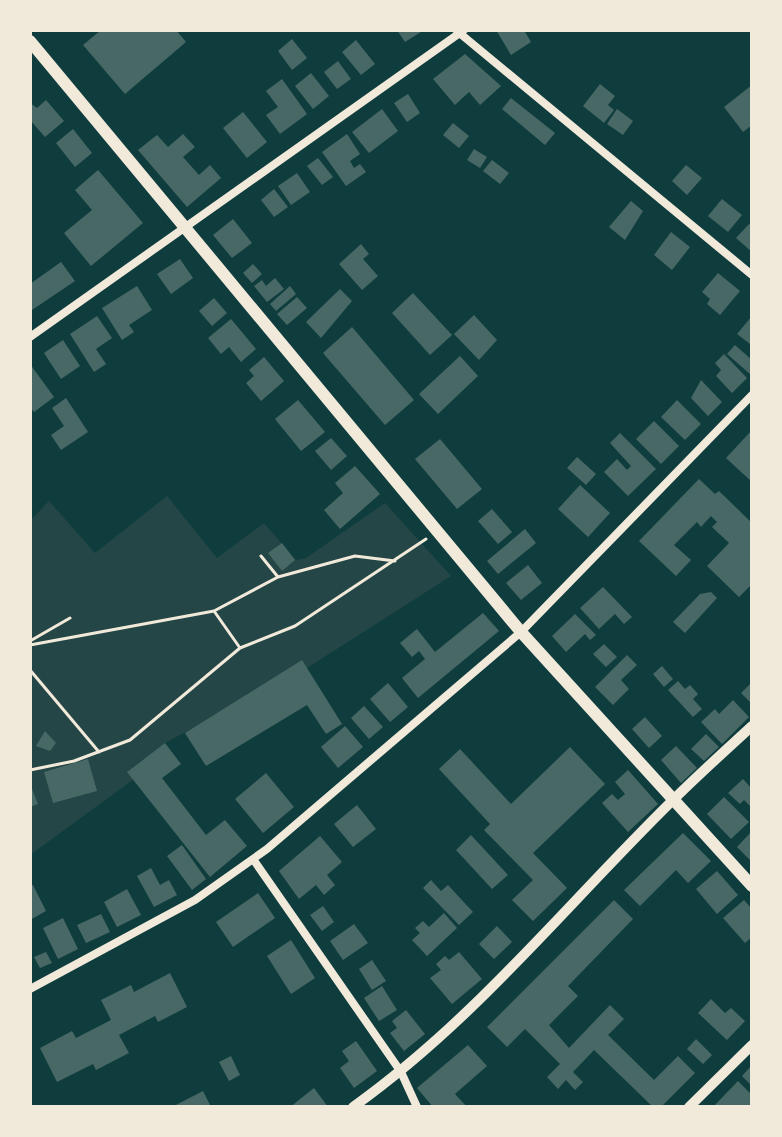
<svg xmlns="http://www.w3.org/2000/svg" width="782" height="1137" viewBox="0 0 782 1137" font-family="'DejaVu Sans',sans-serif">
  <rect width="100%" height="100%" fill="#0f3d3e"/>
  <!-- green -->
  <path fill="#244646" d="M167,496L217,558L264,523L296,560L306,558L385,503L451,576L307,668L165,743L128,771L134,779L30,855V521L49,501L95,553Z"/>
  <!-- building -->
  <path fill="#486865" d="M101,30H176L186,42L125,94L83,45Z
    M397,30H424L405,42Z
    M496,30H524L531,42L511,55Z
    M292,39L307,58L292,70L278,51Z
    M356,40L375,64L361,75L342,52Z
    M465,54L501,86L480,105L469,92L455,105L433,79Z
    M338,61L351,79L337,89L324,72Z
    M311,73L329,96L313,109L295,86Z
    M282,79L307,114L280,134L266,115L278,107L266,91Z
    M600,84L615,96L608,105L614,110L604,123L583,106Z
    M752,85V125L743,132L724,107Z
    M408,94L420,113L407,122L394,103Z
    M511,98L555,133L545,145L502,109Z
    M46,100L64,121L45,137L30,120V103L37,108Z
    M382,109L398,131L369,153L352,132Z
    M617,109L633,121L623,135L607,124Z
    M243,112L267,142L247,158L223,128Z
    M453,123L469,136L459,148L443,135Z
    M73,129L92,153L75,167L56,143Z
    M183,134L195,147L183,157L199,175L210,165L221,178L187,207L138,150L157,135L168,147Z
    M347,134L360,154L350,161L354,168L360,164L366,172L346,186L322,152Z
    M474,149L487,157L480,168L467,160Z
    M318,158L333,177L322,185L307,166Z
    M492,160L509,173L500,184L483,171Z
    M686,165L702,178L687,195L672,181Z
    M98,170L143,223L91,266L64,233L92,210L75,190Z
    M297,173L310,192L291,205L278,186Z
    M274,189L288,207L274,217L261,200Z
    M722,199L742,215L728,232L708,216Z
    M631,201L643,211L625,240L609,227Z
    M233,219L252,243L232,258L213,235Z
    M749,224L752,226V252L736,238Z
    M671,232L690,247L672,270L654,255Z
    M361,244L369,254L363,259L378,276L362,290L339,264Z
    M180,259L193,278L171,294L157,274Z
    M61,262L75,281L32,310L30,284Z
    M253,264L262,274L252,283L243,273Z
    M718,273L740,291L720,315L707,304L710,299L702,292Z
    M275,278L284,289L267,302L254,286L262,280L266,286Z
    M137,286L152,310L129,325L134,332L122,340L102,308Z
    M290,286L296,294L276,311L270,304Z
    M340,289L352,301L321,338L306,322Z
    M413,293L452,335L430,355L392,313Z
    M297,297L307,308L287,325L277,314Z
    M214,298L227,313L212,326L199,311Z
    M474,315L497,340L479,360L454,334Z
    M97,316L112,338L96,349L106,364L94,372L70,334Z
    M752,316V342L750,344L737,334Z
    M231,319L256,349L241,362L229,347L221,354L208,338Z
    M352,327L414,400L385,425L323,353Z
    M63,340L80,366L61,379L44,353Z
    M735,345L752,360L750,374L727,354Z
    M724,354L747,378L732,393L716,376L721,370L715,363Z
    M460,356L478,376L438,414L419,394Z
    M264,357L284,381L261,401L246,383L254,376L249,370Z
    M30,364L54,397L34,412L30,407Z
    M701,380L722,402L708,416L691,398Z
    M66,398L88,432L61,450L51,435L64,426L52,408Z
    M298,400L325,432L301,451L275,419Z
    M677,400L701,424L685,440L661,417Z
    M654,421L679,446L661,464L636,439Z
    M752,430V482L726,458Z
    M620,433L656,469L628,496L604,472L617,459L627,470L631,466L610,443Z
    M331,438L347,456L331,470L315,451Z
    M440,439L482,489L457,509L415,459Z
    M577,457L596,474L586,485L567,468Z
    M355,466L380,494L340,529L324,510L343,493L335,483Z
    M699,479L715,494L719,491L752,523V584L739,597L707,566L729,543L712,527L717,522L711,516L701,527L697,522L674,545L691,560L676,576L639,541Z
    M580,485L610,513L588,537L558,509Z
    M492,509L512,532L498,544L478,521Z
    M525,529L536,543L498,574L487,561Z
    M282,543L295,560L282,571L268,553Z
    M528,565L542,583L521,600L506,583Z
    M603,587L632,617L624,624L615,614L599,629L580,608Z
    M711,592L717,598L685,633L673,622L700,594Z
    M483,613L499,631L418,698L402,678L425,659L419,651L412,657L400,643L417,629L435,652Z
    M575,614L596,635L590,640L585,634L566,652L552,636Z
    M604,644L617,657L606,667L593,654Z
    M627,655L637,665L621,680L629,689L613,705L595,687Z
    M302,660L342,724L326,734L307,705L206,766L185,733Z
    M662,666L673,679L664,687L653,674Z
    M678,681L685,689L690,685L698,694L693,699L702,709L693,717L668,690Z
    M752,682V704L741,693Z
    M388,683L408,707L390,722L370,699Z
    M733,700L749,717L722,744L701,722L715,709L719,714Z
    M364,706L383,727L369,739L351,718Z
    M645,717L662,736L649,748L632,729Z
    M345,726L363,747L338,768L321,747Z
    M45,731L56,743L50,751L36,746Z
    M706,734L719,747L704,761L691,749Z
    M165,743L181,764L162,778L206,835L225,820L247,846L210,877L127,772Z
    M676,746L697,768L681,783L661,760Z
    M570,747L605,784L533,853L567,888L533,921L512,900L533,880L484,830L490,824L439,769L460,749L511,804Z
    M88,759L97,791L53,803L44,772Z
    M628,770L658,804L628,832L602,803L612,794L618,800L625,794L615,782Z
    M266,773L294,807L263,833L235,799Z
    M743,779L752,789V808L744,800L740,804L728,793Z
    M30,784L38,804L30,807Z
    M724,797L749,822L731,839L707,814Z
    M357,805L376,829L353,847L334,824Z
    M752,831V862L737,847Z
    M683,833L711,861L688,883L676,870L640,906L624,890Z
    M471,835L508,875L492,889L456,850Z
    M320,836L342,862L327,875L335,885L324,895L316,885L299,899L279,871Z
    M182,845L206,879L192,890L167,856Z
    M151,868L160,885L169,880L177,895L154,907L137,876Z
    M717,871L738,895L717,914L696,889Z
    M431,880L441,891L448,885L473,912L459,925L423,888Z
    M33,885L46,911L30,920V886Z
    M127,889L141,915L117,927L104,902Z
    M258,893L275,918L233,947L216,922Z
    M614,900L633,919L568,986L578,996L549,1025L569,1048L610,1005L624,1019L608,1035L654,1080L678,1056L695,1073L661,1107H653L594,1050L573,1072L583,1082L575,1090L566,1080L558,1089L547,1077L560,1064L525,1029L507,1047L487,1027Z
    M744,900L752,909V937L745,943L723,918Z
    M323,906L334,922L322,931L310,915Z
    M444,913L457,928L427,956L412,940L420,933L415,928L423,921L429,927Z
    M101,914L110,932L86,943L77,925Z
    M63,918L78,949L58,959L43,928Z
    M354,924L368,943L343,960L330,941Z
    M497,926L512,942L494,959L479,944Z
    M291,940L315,978L291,994L267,956Z
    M46,952L52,963L40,968L34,957Z
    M459,952L482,979L452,1004L430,978L441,970L436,964L445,956L449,960Z
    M372,960L386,981L372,990L359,969Z
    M170,973L187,1007L158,1022L155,1016L119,1035L129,1053L96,1070L93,1064L57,1082L40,1048L72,1031L76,1038L111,1020L101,1000L131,985L134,992Z
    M382,986L397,1010L379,1021L364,998Z
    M711,999L725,1013L731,1008L745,1021L727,1040L698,1013Z
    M406,1010L425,1034L404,1051L390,1033L397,1028L392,1021Z
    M696,1039L712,1055L703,1064L687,1049Z
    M356,1041L377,1071L354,1088L340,1068L349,1061L342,1051Z
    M468,1045L487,1066L455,1094L467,1107H433L417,1088Z
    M231,1056L240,1075L229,1081L219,1062Z
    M752,1065V1086L742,1076Z
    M738,1081L752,1095V1107H713Z
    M314,1088L328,1107H290Z
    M203,1091L211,1107H172Z"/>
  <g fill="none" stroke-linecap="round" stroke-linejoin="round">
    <!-- path -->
    <path stroke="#f1e9da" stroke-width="3" d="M261,556L278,577L355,556L395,561
      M30,641L70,618
      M30,645L214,611
      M240,648L214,611L278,577
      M30,670L99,752
      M30,770L74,761L130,740L240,648L295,626L426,539"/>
    <!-- minor -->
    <path stroke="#f1e9da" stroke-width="8" d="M457,31L752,275
      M30,337L464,30
      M253,859L401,1072L417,1107
      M30,989L195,900L267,849L521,632L752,395"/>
    <!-- tertiary -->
    <path stroke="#f1e9da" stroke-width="10" d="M353,1107C476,1019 565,906 672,801C698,775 725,751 752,726
      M689,1107L752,1045"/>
    <!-- secondary -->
    <path stroke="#f1e9da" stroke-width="12" d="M30,41L521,632L752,886"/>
  </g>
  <!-- border -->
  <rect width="782" height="1137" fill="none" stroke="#f1e9da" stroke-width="64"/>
</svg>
